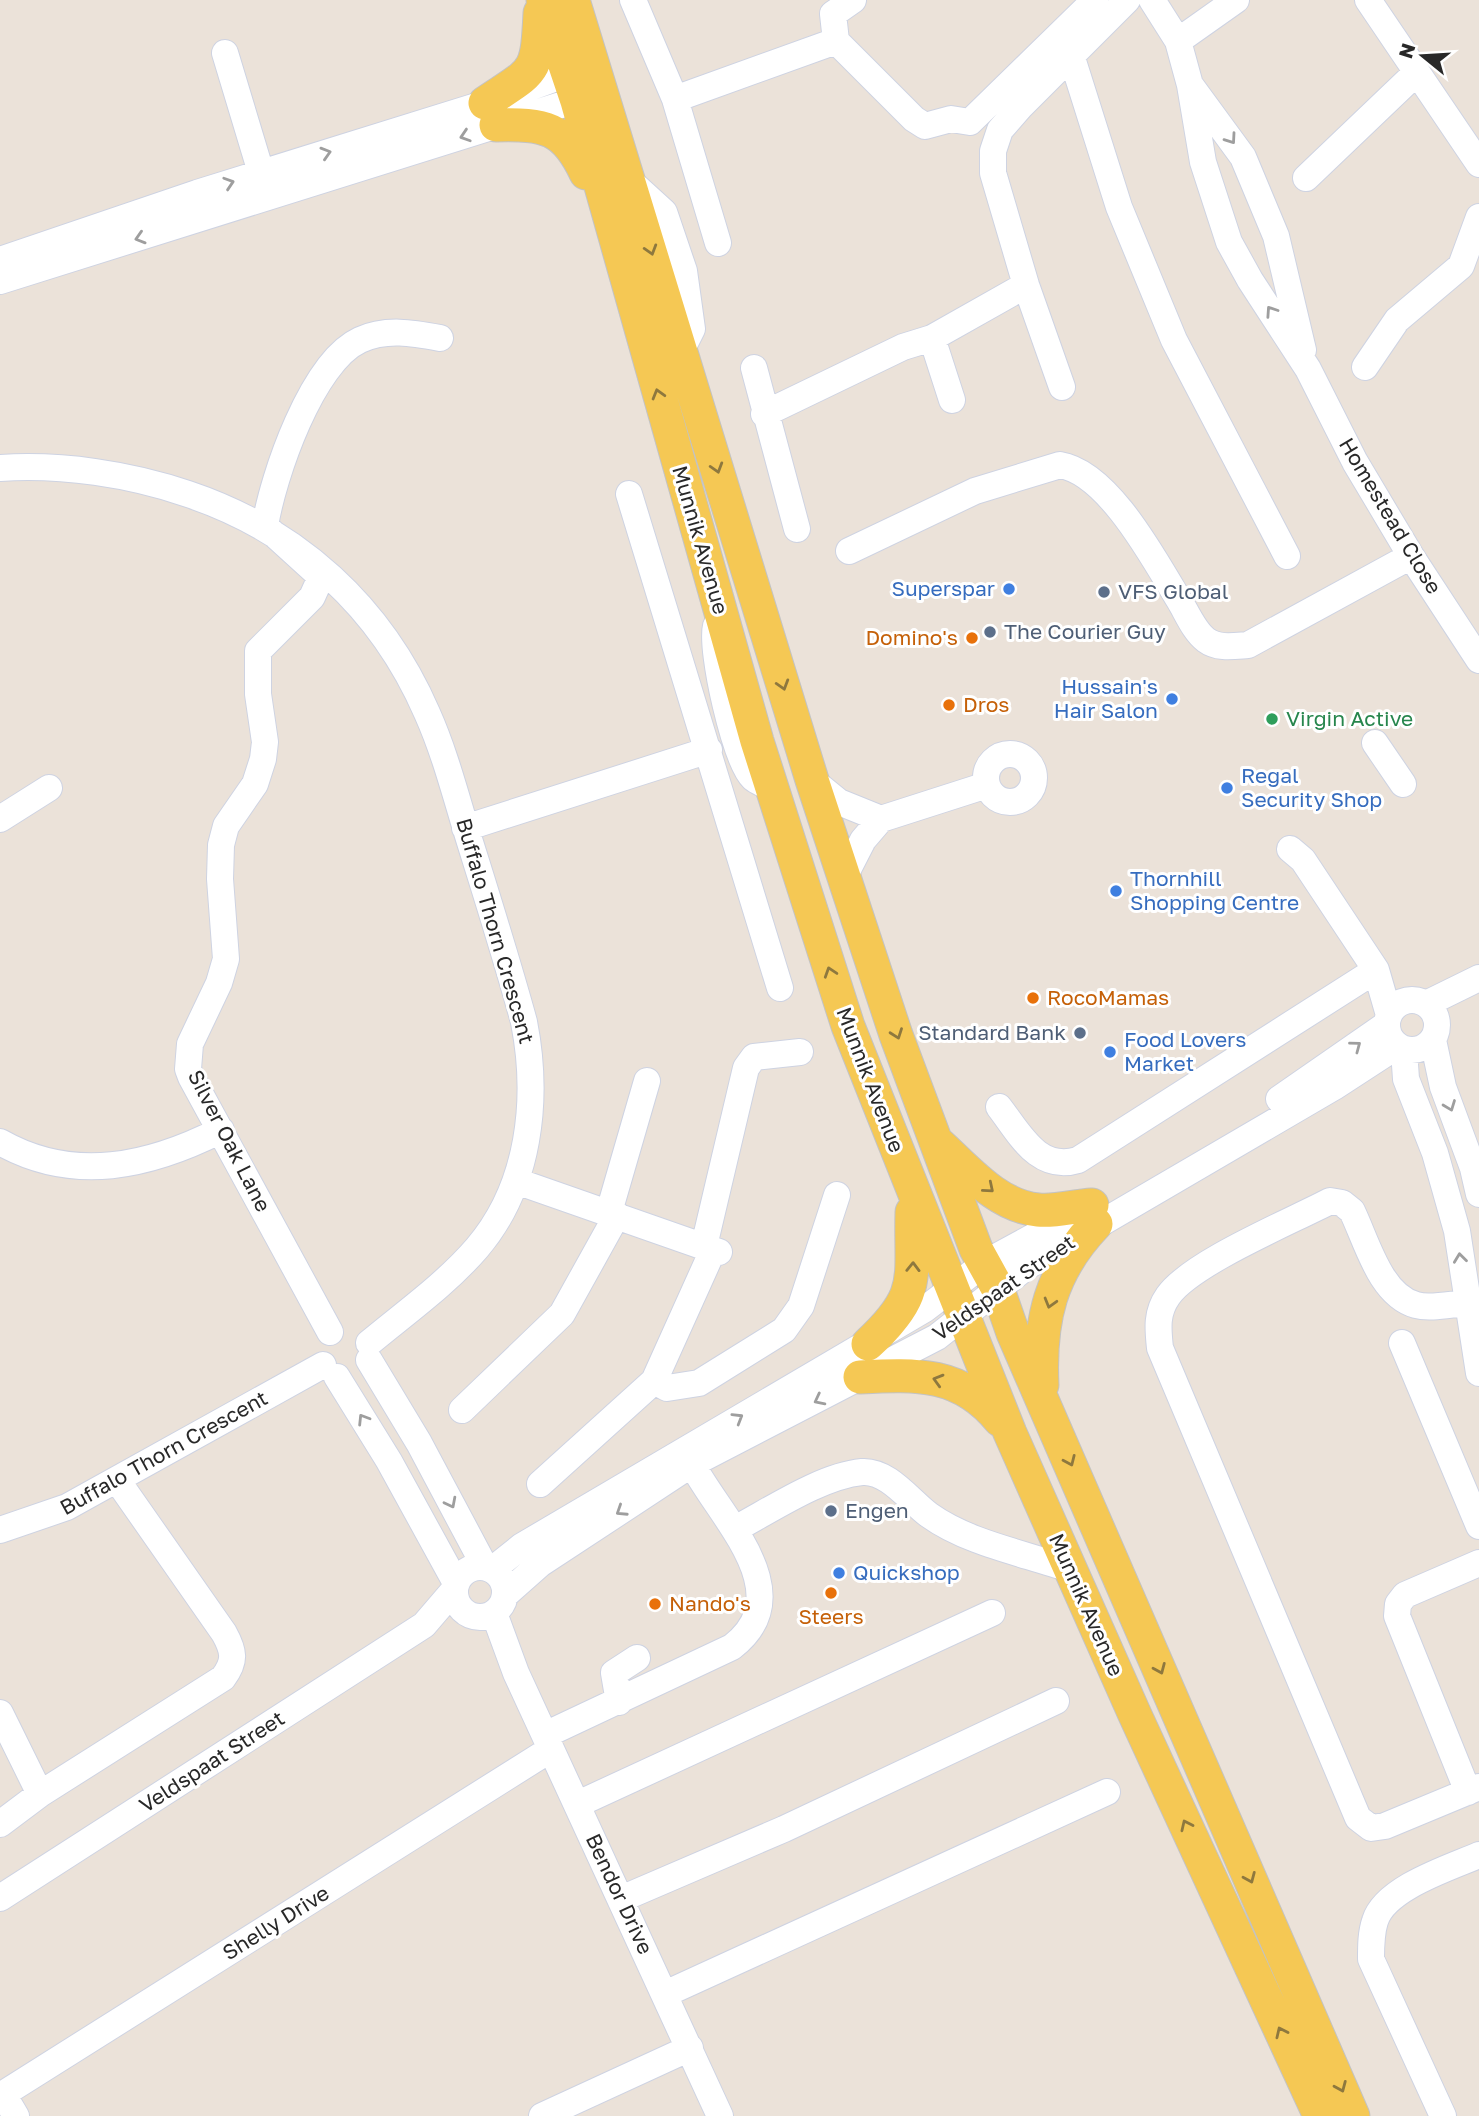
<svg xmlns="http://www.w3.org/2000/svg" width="1479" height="2116" viewBox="0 0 1479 2116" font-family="'Golos Text',sans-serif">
  <rect width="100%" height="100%" fill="#ebe2d9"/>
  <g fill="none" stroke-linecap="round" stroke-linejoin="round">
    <defs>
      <path id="minor" d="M633,0L675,99L718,243
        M853,0L833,14L836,41L914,119L925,126L951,119L970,122L1095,0
        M1152,0L1178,41L1190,85L1203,162L1229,242L1250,280L1308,369L1355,462L1411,556L1479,660
        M1368,0L1479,164
        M1178,41L1236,0
        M225,53L266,189
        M1072,58L1119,207L1174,340L1287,556
        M1191,86L1243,157L1276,236L1303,350
        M675,99L836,41
        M1306,178L1416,73
        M630,181L664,212L684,271L692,329L681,351
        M0,260L197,193L496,100L586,67
        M0,281L593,95
        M932,338L952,400
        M1365,367L1397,320L1461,266L1479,217
        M754,368L797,529
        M1062,387L1026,285L993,173V151L1000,130L1021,106L1127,0
        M764,414L903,347L932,338L1026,285
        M0,468C62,464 130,474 188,494C298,531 381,607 427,713C445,753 456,797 469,839C488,900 507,960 524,1022C539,1099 530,1186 477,1248C446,1284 405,1313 369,1343
        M629,494L780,988
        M849,551L975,491L1060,465C1109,473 1155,561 1179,600C1187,613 1194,631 1206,640C1218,649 1234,646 1248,645L1411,556
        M716,626C710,650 735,761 753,778C758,782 766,785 772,789
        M1375,743L1403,784
        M986 778a24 24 0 1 1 48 0a24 24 0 1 1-48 0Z
        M812,780L839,802L881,819
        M0,819L49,788
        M465,828L709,750
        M1290,849L1303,860L1376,970L1389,1015
        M844,877L863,840L881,819L987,785
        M1387 1025a25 25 0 1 1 50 0a25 25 0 1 1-50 0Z
        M1426,1004L1479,978
        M1433,1040L1443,1087L1473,1168L1479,1194
        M1404,1050L1406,1079L1435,1153L1457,1231L1479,1373
        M1279,1099L1387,1024
        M999,1107C1020,1134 1038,1172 1078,1160L1376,970
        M0,1142C74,1184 150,1166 221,1130
        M516,1181L719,1252
        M609,1212L647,1081
        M704,1246L746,1068L754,1057L800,1052
        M1466,1303C1451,1304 1430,1309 1416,1305C1380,1295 1367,1242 1352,1211L1342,1203L1330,1201C1290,1222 1191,1263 1168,1296C1156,1313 1158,1329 1160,1348L1358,1818L1371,1828L1385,1826L1479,1787
        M330,1332L191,1077L188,1069L190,1044L219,983L226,959L220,879L221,845L226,826L255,784L263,759L265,742L258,694V651L312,597L321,577L265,526C273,476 312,362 360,340C386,328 413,333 440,338
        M1402,1343L1479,1526
        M369,1360L419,1443L485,1567
        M337,1377L389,1461L456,1583
        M654,1381L667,1388L699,1383L784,1330L801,1306L837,1195
        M462,1410L562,1314L617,1215
        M540,1484L654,1381L713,1250
        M735,1529C771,1510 821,1476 862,1472C888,1470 910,1501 929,1515C968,1543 1023,1553 1069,1569
        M0,1530L67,1507L323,1365
        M455 1592a25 25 0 1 1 50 0a25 25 0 1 1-50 0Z
        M492,1570L522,1546L925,1309L985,1263L1084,1209
        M505,1595L540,1564L692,1464L937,1337L1026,1267L1334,1087L1397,1046
        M494,1613L516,1673L720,2116
        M619,1702L614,1673L637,1658
        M0,1713L40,1794L0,1824
        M545,1735L732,1647C802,1593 720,1518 692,1464
        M1468,1792L1397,1616L1398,1604L1405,1595L1479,1563
        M40,1794L223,1678C236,1661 234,1651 224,1633L117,1480
        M578,1804L992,1613
        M0,1898L424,1625L454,1590
        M621,1899L784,1829L1056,1701
        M665,1994L1107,1792
        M3,2094L16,2116
        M0,2096L551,1749
        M542,2116L690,2048
        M1443,2116L1371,1959C1371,1946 1371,1933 1375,1921C1385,1888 1449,1868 1479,1855"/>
      <path id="major" d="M543,0L577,101L757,741L848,1026L1010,1433L1135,1715L1320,2116
        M573,0L812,780L896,1035L976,1249L997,1287L1013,1333L1353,2116
        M485,103C535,69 537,76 540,13
        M496,125C544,124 564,126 586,173
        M939,1144C968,1170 997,1206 1038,1210C1055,1212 1074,1206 1092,1205
        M868,1344C923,1293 910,1279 912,1212
        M860,1377C917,1374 961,1372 1000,1420
        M1042,1385C1039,1320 1050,1272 1096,1224"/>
    </defs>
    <!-- minor casing -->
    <use href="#minor" stroke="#ced3e2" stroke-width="28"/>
    <!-- major casing -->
    <use href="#major" stroke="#c3c3c3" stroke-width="35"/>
    <!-- minor -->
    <use href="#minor" stroke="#fff" stroke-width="26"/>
    <!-- major -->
    <use href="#major" stroke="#f5c854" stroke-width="33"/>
  </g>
  <!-- one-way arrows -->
  <defs><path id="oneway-chevron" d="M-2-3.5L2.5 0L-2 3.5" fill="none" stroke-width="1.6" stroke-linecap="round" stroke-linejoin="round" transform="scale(1.75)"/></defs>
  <g stroke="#9e9e9e">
    <use href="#oneway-chevron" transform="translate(465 136) rotate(162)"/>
    <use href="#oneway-chevron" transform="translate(1231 139) rotate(55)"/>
    <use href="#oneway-chevron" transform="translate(326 153) rotate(-17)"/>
    <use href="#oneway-chevron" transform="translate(229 183) rotate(-18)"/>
    <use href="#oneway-chevron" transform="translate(140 238) rotate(163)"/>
    <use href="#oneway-chevron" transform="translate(1271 311) rotate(-124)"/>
    <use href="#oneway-chevron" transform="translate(1356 1046) rotate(-37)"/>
    <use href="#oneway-chevron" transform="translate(1450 1106) rotate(69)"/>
    <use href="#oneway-chevron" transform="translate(1460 1258) rotate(-97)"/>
    <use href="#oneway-chevron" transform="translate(819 1400) rotate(153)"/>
    <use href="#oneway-chevron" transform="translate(738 1418) rotate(-31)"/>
    <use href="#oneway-chevron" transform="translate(363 1419) rotate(-122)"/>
    <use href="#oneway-chevron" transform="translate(451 1503) rotate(63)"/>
    <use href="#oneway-chevron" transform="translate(621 1511) rotate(147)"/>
  </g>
  <g stroke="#8e783e">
    <use href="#oneway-chevron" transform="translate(651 250) rotate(73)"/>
    <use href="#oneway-chevron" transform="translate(658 394) rotate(-106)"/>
    <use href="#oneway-chevron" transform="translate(717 468) rotate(73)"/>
    <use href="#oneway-chevron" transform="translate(783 685) rotate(73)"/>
    <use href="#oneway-chevron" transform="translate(830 972) rotate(-108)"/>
    <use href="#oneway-chevron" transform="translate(897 1034) rotate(70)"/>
    <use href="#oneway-chevron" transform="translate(989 1188) rotate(40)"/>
    <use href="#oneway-chevron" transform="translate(913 1267) rotate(-89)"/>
    <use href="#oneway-chevron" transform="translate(1050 1303) rotate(106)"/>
    <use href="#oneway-chevron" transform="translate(938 1380) rotate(-164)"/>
    <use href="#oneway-chevron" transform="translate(1070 1461) rotate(66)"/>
    <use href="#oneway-chevron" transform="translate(1160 1669) rotate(67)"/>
    <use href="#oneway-chevron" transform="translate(1186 1825) rotate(-115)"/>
    <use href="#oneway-chevron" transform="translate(1250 1878) rotate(67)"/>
    <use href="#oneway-chevron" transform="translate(1281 2032) rotate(-115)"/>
    <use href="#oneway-chevron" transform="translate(1341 2087) rotate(67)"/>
  </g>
  <!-- markers -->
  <g fill="#3f7fe0" stroke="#fff" stroke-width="2.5">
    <circle cx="1009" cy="589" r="7"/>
    <circle cx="1172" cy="699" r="7"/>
    <circle cx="1227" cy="788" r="7"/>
    <circle cx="1116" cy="891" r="7"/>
    <circle cx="1110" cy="1052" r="7"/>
    <circle cx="839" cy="1573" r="7"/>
  </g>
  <g fill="#5c6f8a" stroke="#fff" stroke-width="2.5">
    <circle cx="1104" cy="592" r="7"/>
    <circle cx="990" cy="632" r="7"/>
    <circle cx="1080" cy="1033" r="7"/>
    <circle cx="831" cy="1511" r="7"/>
  </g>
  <g fill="#e8710a" stroke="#fff" stroke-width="2.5">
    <circle cx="972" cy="638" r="7"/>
    <circle cx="949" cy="705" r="7"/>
    <circle cx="1033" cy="998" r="7"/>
    <circle cx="831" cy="1593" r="7"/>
    <circle cx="655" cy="1604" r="7"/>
  </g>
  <circle fill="#2e9e5b" stroke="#fff" stroke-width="2.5" cx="1272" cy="719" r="7"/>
  <g text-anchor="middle" stroke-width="6" stroke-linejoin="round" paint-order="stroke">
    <!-- street labels -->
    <g font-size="21" fill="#282828" stroke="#fff">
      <text transform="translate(1390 516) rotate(59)" y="7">Homestead Close</text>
      <text transform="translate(700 540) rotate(74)" y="7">Munnik Avenue</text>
      <text transform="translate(495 931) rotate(74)" y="7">Buffalo Thorn Crescent</text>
      <text transform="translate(870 1080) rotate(69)" y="7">Munnik Avenue</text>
      <text transform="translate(229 1141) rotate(63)" y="7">Silver Oak Lane</text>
      <text transform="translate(1004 1288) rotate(-35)" y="7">Veldspaat Street</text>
      <text transform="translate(164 1453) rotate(-29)" y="7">Buffalo Thorn Crescent</text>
      <text transform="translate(1086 1605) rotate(66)" y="7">Munnik Avenue</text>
      <text transform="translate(212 1762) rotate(-33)" y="7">Veldspaat Street</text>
      <text transform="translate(619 1894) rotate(65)" y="7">Bendor Drive</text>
      <text transform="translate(276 1923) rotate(-32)" y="7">Shelly Drive</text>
    </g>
    <!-- shop labels -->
    <g font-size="21" fill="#366cbe" stroke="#fff" text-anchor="start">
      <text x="995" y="596" text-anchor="end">Superspar</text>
      <text x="1158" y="694" text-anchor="end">Hussain's<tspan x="1158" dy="24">Hair Salon</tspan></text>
      <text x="1241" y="783">Regal<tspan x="1241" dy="24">Security Shop</tspan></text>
      <text x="1130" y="886">Thornhill<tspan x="1130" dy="24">Shopping Centre</tspan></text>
      <text x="1124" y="1047">Food Lovers<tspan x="1124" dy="24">Market</tspan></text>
      <text x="853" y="1580">Quickshop</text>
    </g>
    <!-- service labels -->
    <g font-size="21" fill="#4e5e75" stroke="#fff" text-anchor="start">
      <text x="1118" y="599">VFS Global</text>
      <text x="1004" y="639">The Courier Guy</text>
      <text x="1066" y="1040" text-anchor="end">Standard Bank</text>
      <text x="845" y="1518">Engen</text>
    </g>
    <!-- food labels -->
    <g font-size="21" fill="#c56008" stroke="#fff" text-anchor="start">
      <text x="958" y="645" text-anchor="end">Domino's</text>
      <text x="963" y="712">Dros</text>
      <text x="1047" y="1005">RocoMamas</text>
      <text x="669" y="1611">Nando's</text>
      <text x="831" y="1624" text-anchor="middle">Steers</text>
    </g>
    <!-- leisure labels -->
    <g font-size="21" fill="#27864d" stroke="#fff" text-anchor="start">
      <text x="1286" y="726">Virgin Active</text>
    </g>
  </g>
  <!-- north arrow -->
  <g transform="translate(1423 56) rotate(288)" stroke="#ffffff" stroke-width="5" paint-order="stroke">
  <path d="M0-5L12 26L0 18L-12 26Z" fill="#282828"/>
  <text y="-10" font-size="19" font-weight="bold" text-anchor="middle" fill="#282828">N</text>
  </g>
</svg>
